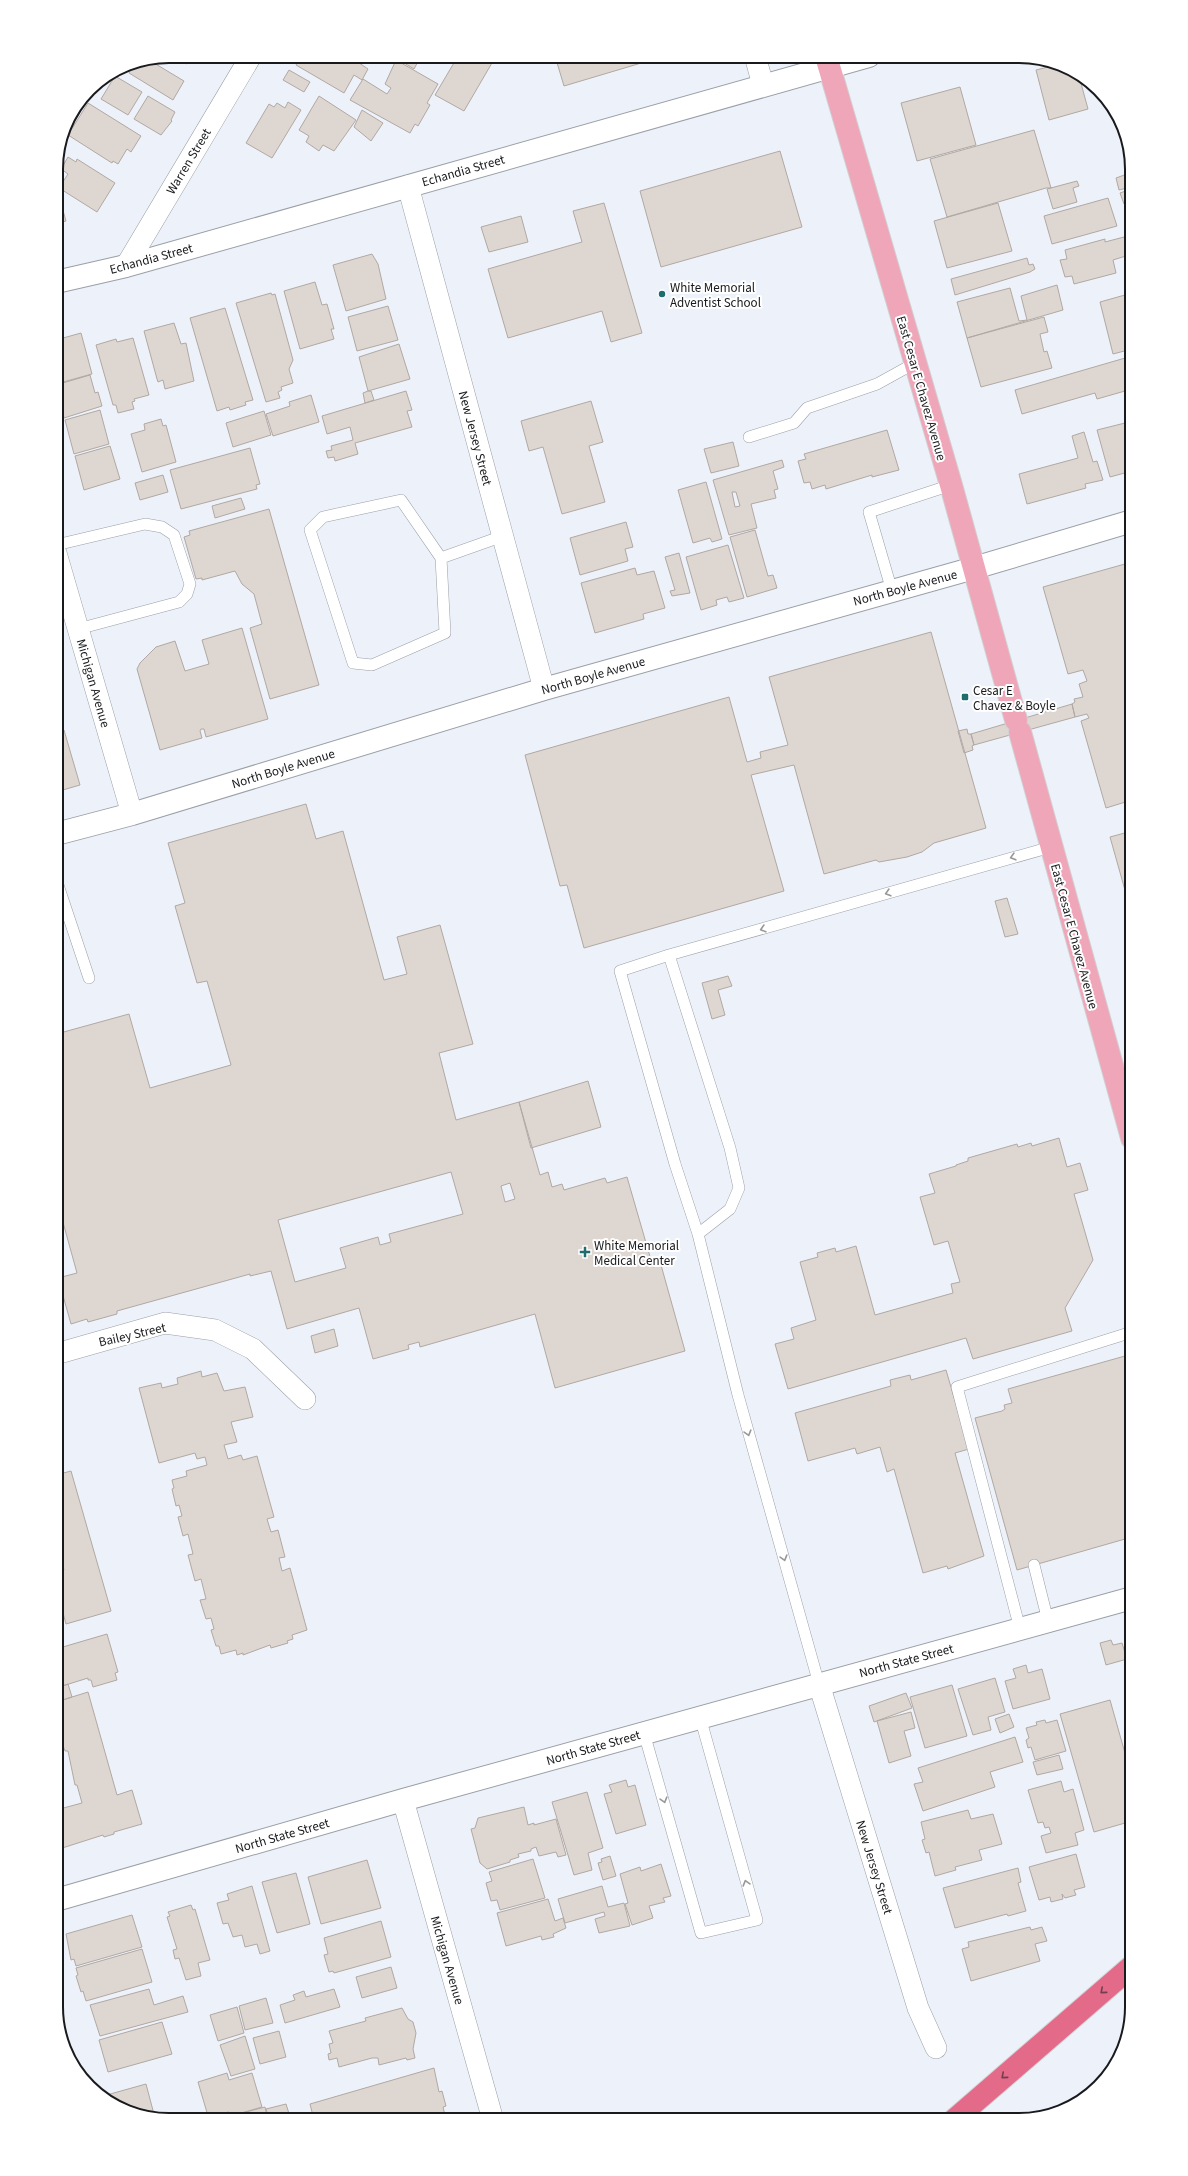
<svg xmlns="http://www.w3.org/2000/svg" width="1188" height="2176" viewBox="0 0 1188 2176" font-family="'Source Sans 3',sans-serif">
  <rect width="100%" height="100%" fill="#edf2fa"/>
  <!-- building -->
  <path fill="#ded6d0" stroke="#b1a8a3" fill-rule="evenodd" d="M173,56H192L187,64Z
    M301,56H349L368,69L362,80L354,75L344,93L296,65Z
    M393,56H421L414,69Z
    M458,56H496L464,111L435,95Z
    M555,56H647L648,61L564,86Z
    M149,60L184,81L173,100L129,73L130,71L126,69L129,64Z
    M396,60L438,84L427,103L430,105L418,126L415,124L410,133L350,100L363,79L387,94L391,88L385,84Z
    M1052,66L1079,76L1088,109L1049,120L1036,70Z
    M289,70L310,82L304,92L283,80Z
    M115,76L142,92L128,115L101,99Z
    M960,87L976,145L917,161L901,103Z
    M148,96L175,112L171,120L172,121L161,135L134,119Z
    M319,96L356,120L334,151L323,145L319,151L306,142L309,136L299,130Z
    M288,102L301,110L272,158L246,143L269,104L274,107L277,103L285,108Z
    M88,103L141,136L131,152L127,149L118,164L113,161L112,163L68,135Z
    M362,110L383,123L371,141L354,127Z
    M1034,130L1051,188H1046L947,217L930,159Z
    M780,151L802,227L661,267L640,191Z
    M68,157L76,162L77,159L115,183L97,212L59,188L68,174L61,169Z
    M1127,174L1131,187L1119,190L1116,178Z
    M1077,181L1079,186L1073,188L1077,202L1053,209L1047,189Z
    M56,186L66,221L56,224Z
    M1131,189L1132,202L1124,204L1120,193Z
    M1108,198L1117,226L1052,244L1044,216Z
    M604,203L642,333L611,342L602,311L508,338L488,269L582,242L573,211Z
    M998,203L1012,251L947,268L934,221Z
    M521,216L528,242L489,252L481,227Z
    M1124,237L1129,255L1113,260L1116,273L1074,284L1072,276L1065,277L1060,260L1067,259L1065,250L1105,239V242Z
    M372,254L378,264L386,299L346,311L333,265Z
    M1027,258L1029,265L1033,264L1035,269L1030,272L955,295L951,279Z
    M315,282L322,305L327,304L334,329H331L334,339L300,349L284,291Z
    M1057,285L1063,310L967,338L957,302L1010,288L1019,321L1027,320L1021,296Z
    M271,293L272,295L275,294L293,360L289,369L293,383L281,387L282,390L278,392L280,398L266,402L236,303Z
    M1132,293V349L1113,354L1100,302Z
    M388,306L398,340L357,351L348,317Z
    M225,308L253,400L245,402L246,405L230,410L229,407L217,411L190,318Z
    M1044,317L1048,332L1040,334L1044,352L1047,351L1052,368L981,387L967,338Z
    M174,323L181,344L186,343L194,381L165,389L163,380L158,382L157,379L144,331Z
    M81,333L92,374L56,384V340Z
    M133,338L149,395L134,399L135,401L132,402L134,409L118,413L116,405H113L96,345L116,339L117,342Z
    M399,344L410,379L368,391L359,357Z
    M1132,356V389L1097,399L1095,393L1022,414L1015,390Z
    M90,375L95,393L98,392L102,406L64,418L56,385Z
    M368,391H371L374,400L365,403L363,393Z
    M406,391L412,410L407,411L412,427L355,443L358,454L335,461L334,457L328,458L326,451L332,450L331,446L353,440L350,427L327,434L322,416Z
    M311,395L319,422L273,436L266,414L290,406L289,402Z
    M591,401L603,442L589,446L605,502L562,514L543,447L529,451L521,421Z
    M100,410L109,444L74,454L65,420Z
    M264,411L271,435L233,447L226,423Z
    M161,419L163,426L166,425L176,462L142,472L131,434L145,430L144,424Z
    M1129,422L1132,433V471L1110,477L1097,430Z
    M887,430L899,470L872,477V475L826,489L825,485L812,489L810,482L804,483L798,461L806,459L804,454Z
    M1084,432L1093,462L1097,461L1103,480L1085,484L1086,488L1027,504L1019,474L1078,458L1072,436Z
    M733,442L739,466L711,473L704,449Z
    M110,446L120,479L84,490L75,456Z
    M250,448L260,484L256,485L257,489L181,509L170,470Z
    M782,460L784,467L773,471L778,489L774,490L776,498L751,504L757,528L729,535L713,480ZM732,492H736L740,506L735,507Z
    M163,475L168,492L140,500L135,483Z
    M706,482L722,539L712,542L710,538L693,543L678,490Z
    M241,498L245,509L215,518L212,506Z
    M269,509L319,685L270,699L250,628L262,624L254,594L242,584L235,571L202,580V578L196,579L184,537L190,535L189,531Z
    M626,522L633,547L625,549L628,561L580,575L570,538Z
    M755,530L768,576L773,575L777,588L747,597L730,537Z
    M728,545L744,598L729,602L727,597L716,600L717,605L701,610L686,557Z
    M679,553L690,593L672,596L670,591L675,590L665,557Z
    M1132,562V800L1106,808L1081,721L1089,718L1087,714L1075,717L1072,704L1075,702L1074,699L1083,697L1079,684L1087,681L1083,670L1068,674L1043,587Z
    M635,568L637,575L654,571L665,608L643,614L644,619L595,633L581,583Z
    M242,628L268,719L206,737L204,729H201L200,731L202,738L160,750L137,669L140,663L156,647L175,641L185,671L209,664L202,640Z
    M931,632L986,828L934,843L922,852L907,857L879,862L876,860L824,874L794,765L751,775L784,891L584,948L567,885L560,886L525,755L729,697L747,762L761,758L760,752L788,745L769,677Z
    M1072,704L1075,717L974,745L971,734Z
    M967,729L968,734H971L974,745L972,746L973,750L964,753L958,731Z
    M64,730L80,785L56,792V732Z
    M306,804L316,839L343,831L384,980L407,974L397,937L440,925L473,1044L439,1053L456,1120L519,1102L540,1175L548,1172L552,1187L562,1184L564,1190L605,1178L607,1183L627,1177L653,1267L661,1265L685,1351L555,1388L535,1314L420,1347L419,1342L408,1345L409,1349L373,1359L359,1308L287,1329L271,1271L250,1276V1274L117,1311V1314L88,1322L87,1319L71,1324L58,1278L77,1273L56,1197V1021L60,1033L129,1014L150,1088L231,1065L207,981L197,983L175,906L185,903L168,843ZM451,1172L463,1214L389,1234L391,1242L380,1245L378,1237L340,1248L346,1268L295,1282L278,1220ZM510,1183L515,1199L505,1202L501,1186Z
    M1132,831V915L1110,837Z
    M1007,898L1018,934L1005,937L995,901Z
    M728,976L732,986L718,990L725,1015L712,1019L702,983Z
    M588,1081L601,1127L531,1148L519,1102Z
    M1059,1138L1067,1167L1080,1163L1088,1190L1074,1194L1093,1260L1065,1308L1072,1331L973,1359L966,1338L788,1389L775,1344L794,1339L791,1328L816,1320L800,1262L818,1257L817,1253L835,1248L836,1252L856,1246L875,1315L953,1293L951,1284L960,1282L948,1241L934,1245L920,1197L935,1193L929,1174L956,1166V1165L968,1161V1158L1017,1144L1018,1147L1031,1143L1032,1146Z
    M334,1329L338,1346L315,1353L311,1336Z
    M1132,1354V1537L1017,1570L975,1418L1002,1411L1005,1409L1004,1405L1012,1403L1008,1389Z
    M946,1370L969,1449L955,1453L984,1556L948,1569L947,1566L923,1573L894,1469L887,1472L880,1447L857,1454L855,1448L808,1461L795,1413L891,1386L890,1380L910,1375L911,1380Z
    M201,1371L202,1377L217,1373L224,1391L245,1387L253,1417L231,1422L237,1442L224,1445L228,1459L241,1455L243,1460L257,1456L274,1517L267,1519L271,1532L278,1530L285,1557L279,1558L282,1571L290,1568L307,1630L292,1635L293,1639L287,1641L288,1643L271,1648L270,1645L243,1655V1653L237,1655L236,1650L221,1654L219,1646H216L211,1630L214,1629L211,1618L206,1619L200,1600L206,1599L201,1579L195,1581L188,1555L193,1554L188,1534L183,1536L178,1517L182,1516L179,1505L176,1506L172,1489L174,1488L172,1480L187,1476L186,1471L207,1465L205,1457L197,1459L195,1453L159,1463L139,1388L161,1383L162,1388L178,1384L177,1378Z
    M71,1471L111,1611L66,1624L56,1587V1573L64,1570L56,1541V1475Z
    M107,1634L118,1672L115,1673L117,1680L93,1687L91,1680H88V1678L56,1688V1649Z
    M1111,1640L1113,1645L1122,1643L1127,1659L1106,1665L1100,1643Z
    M1026,1665L1028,1673L1042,1669L1050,1699L1013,1709L1005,1681L1016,1678L1013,1669Z
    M995,1678L1005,1712L988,1717L991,1730L973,1735L958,1689Z
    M68,1684L72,1697L60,1701L56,1688Z
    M952,1685L967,1736L925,1748L910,1697Z
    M88,1692L117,1795L132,1790L142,1824L114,1832V1834L104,1837L103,1835L56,1850V1810L82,1803L77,1785H75L68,1751H65L56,1726V1702Z
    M906,1693L912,1708L874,1722L869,1706Z
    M1110,1700L1132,1778V1821L1094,1832L1060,1714Z
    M911,1712L915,1728L904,1731L911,1756L889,1763L877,1721Z
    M1009,1714L1014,1727L1000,1733L995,1719Z
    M1045,1720L1046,1723L1057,1720L1066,1751L1035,1760L1031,1747L1028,1748L1026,1740L1029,1738L1026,1728L1037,1725L1036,1722Z
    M1015,1737L1023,1762L990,1772L995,1787L923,1811L914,1784L923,1782L918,1768Z
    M1059,1755L1063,1769L1037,1775L1033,1762Z
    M626,1780L628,1787L635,1785L646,1825L616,1834L604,1794L612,1792L609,1785Z
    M1061,1781L1064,1792L1073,1789L1084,1830L1075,1833L1078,1845L1046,1853L1041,1836L1051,1833L1049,1827L1045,1828L1043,1822L1038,1823L1028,1790Z
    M587,1792L603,1848L588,1853L592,1870L574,1875L552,1802Z
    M524,1807L528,1825L534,1823V1825L556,1819L566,1855L558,1857L556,1852L539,1856L536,1847L531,1849V1851L518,1854L519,1857L510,1860V1862L487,1869L480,1863L471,1829L475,1828L478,1818Z
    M968,1810L971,1819L993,1814L1002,1844L979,1850L982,1860L955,1867L956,1870L935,1876L929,1852L926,1853L922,1840L925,1839L921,1822Z
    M1076,1854L1085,1887L1074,1890L1076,1895L1065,1898L1062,1894L1063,1899L1051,1902L1050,1897L1039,1900L1029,1867Z
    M610,1856L616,1876L603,1880L598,1863L602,1862L601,1859Z
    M533,1859L545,1898L500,1910L497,1900L491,1901L486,1883L492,1881L489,1872Z
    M367,1860L381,1908L321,1924L308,1877Z
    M661,1864L671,1896L663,1898L665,1902L649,1906L653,1918L632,1925L625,1904L628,1903L620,1874L640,1867L641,1871Z
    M1018,1868L1021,1882L1018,1883L1026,1911L1008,1916L1007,1914L955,1928L943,1888Z
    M296,1873L310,1924L277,1933L262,1882Z
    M252,1886L270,1951L260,1954L257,1944L245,1947L242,1935L233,1937L228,1923L223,1924L217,1903L229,1900L227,1894Z
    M602,1886L608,1907L624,1903L630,1926L599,1933L595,1919L605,1916L604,1912L565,1923L558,1899Z
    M548,1899L555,1921L563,1918L566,1928L553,1934L554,1937L542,1940L541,1936L506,1946L497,1913Z
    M191,1905L193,1910L195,1909L210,1960L198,1963L201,1976L186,1980L179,1958L175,1959L173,1950L177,1949L167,1917L170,1916L168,1912Z
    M132,1915L142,1947L76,1966L74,1959L71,1960L66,1934Z
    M381,1921L391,1957L334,1973L333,1971L329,1972L324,1955L328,1954L324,1938Z
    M1030,1927L1031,1930L1042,1927L1047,1941L1035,1944L1040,1961L971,1981L962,1949L969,1947L968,1942Z
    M142,1949L152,1982L86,2001L83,1991L81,1992L76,1976L78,1975L76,1968Z
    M391,1967L397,1988L362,1998L356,1977Z
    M149,1989L154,2005L183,1996L188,2012L100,2036L90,2005Z
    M334,1989L340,2007L285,2023L280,2005L295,2000L293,1995L304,1991L306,1997Z
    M266,1998L273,2023L245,2030L239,2006Z
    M237,2007L244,2033L218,2041L210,2015Z
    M402,2008L408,2019L413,2022L416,2033L413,2049L415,2058L407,2060L406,2058L379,2065L378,2058H372L339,2067L337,2058L329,2060L328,2054L331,2053L329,2044L333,2043L329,2031L366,2021L365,2018Z
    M162,2022L172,2054L108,2072L99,2040Z
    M279,2031L286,2057L260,2064L253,2038Z
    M245,2036L255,2069L231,2076L220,2045Z
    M434,2068L439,2092L442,2091L446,2106L443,2107L446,2119L448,2120H314L310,2104Z
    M227,2073L229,2080L252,2073L262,2107L231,2116L229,2112L208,2116L198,2082Z
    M146,2084L155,2118L106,2101L103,2096Z
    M286,2104L291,2120H269L266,2109Z
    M265,2107L268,2120H232L231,2116Z"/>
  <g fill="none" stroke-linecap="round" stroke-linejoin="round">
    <defs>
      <path id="service" d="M749,437L794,423L807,408L877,384L915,363
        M56,545L145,524L162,527L174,535L190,584L187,594L179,602L78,629
        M441,558L445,633L372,665L353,663L310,530L323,517L401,500L441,558L503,536
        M892,591L869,512L951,485
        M56,879L89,978
        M669,955L730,1148L739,1188L730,1209L698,1234L675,1164L620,971Z
        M669,955L1051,847
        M1118,1091L1132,1087
        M698,1234L738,1395L819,1684
        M1034,1565L1048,1621
        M1020,1629L957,1387L1132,1332
        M644,1733L701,1933L757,1920L700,1717"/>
      <path id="minor" d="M755,56L763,85
        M408,186L544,689
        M126,266L251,56
        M56,553L132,814
        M56,1354L165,1323L215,1330L253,1349L305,1399
        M819,1684L918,2008L936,2048
        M403,1800L493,2120"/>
      <path id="tertiary" d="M56,282L126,266L869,56
        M974,568L1132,521
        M56,1900L403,1800L1132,1598"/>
      <path id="secondary" d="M56,834L132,814L544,689L974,568"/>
      <path id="primary" d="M826,56L951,485L1016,720
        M1020,732L1132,1138"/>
      <path id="motorway" d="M954,2120L1132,1966"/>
    </defs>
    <!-- service casing -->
    <use href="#service" stroke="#9b9fa7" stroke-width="12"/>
    <!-- minor casing -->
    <use href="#minor" stroke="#9b9fa7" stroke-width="22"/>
    <!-- tertiary casing -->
    <use href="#tertiary" stroke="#9b9fa7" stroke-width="24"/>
    <!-- secondary casing -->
    <use href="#secondary" stroke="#9b9fa7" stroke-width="24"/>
    <!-- primary casing -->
    <use href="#primary" stroke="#d1d1d2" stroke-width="24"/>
    <!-- motorway casing -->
    <use href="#motorway" stroke="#d1d1d2" stroke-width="24"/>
    <!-- service -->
    <use href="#service" stroke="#fff" stroke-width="11"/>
    <!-- minor -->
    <use href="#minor" stroke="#fff" stroke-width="21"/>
    <!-- tertiary -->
    <use href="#tertiary" stroke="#fff" stroke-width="22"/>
    <!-- secondary -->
    <use href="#secondary" stroke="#fff" stroke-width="22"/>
    <!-- primary -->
    <use href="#primary" stroke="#efa6b9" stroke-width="22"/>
    <!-- motorway -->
    <use href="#motorway" stroke="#e46a8a" stroke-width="22"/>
  </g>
  <!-- one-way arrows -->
  <defs><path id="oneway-chevron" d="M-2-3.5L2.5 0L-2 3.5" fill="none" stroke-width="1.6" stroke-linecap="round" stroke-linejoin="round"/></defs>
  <g stroke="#989899">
    <use href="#oneway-chevron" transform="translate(1013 857) rotate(164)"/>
    <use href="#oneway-chevron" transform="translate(888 893) rotate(164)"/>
    <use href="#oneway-chevron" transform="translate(763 929) rotate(164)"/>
    <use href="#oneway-chevron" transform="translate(748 1433) rotate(74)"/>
    <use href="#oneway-chevron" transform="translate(784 1558) rotate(74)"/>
    <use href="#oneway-chevron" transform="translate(664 1800) rotate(74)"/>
    <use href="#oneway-chevron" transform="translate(746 1883) rotate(-106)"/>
  </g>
  <g stroke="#743e4e">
    <use href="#oneway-chevron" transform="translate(1103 1991) rotate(139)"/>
    <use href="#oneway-chevron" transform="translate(1004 2076) rotate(139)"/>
  </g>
  <!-- markers -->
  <g fill="#206c6e" stroke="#fff" stroke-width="1.5">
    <circle cx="662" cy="294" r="4"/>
    <rect x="961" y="693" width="8" height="8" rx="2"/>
    <path d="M583 1246h4v4h4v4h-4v4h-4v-4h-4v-4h4z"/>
  </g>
  <g text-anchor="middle" stroke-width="4" stroke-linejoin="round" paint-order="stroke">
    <!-- street labels -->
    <g font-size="13" fill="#191a1d" stroke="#fff">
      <text transform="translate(188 161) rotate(-59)" y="5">Warren Street</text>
      <text transform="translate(463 170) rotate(-16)" y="5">Echandia Street</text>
      <text transform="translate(151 258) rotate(-15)" y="5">Echandia Street</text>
      <text transform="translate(922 388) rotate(74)" y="5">East Cesar E Chavez Avenue</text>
      <text transform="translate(476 438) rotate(75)" y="5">New Jersey Street</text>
      <text transform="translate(905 587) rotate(-15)" y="5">North Boyle Avenue</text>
      <text transform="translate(593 675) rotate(-16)" y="5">North Boyle Avenue</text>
      <text transform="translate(94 683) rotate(74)" y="5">Michigan Avenue</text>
      <text transform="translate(283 768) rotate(-17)" y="5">North Boyle Avenue</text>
      <text transform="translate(1075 936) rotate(75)" y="5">East Cesar E Chavez Avenue</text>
      <text transform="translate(132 1334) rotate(-13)" y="5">Bailey Street</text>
      <text transform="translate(906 1660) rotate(-15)" y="5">North State Street</text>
      <text transform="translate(593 1747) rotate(-16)" y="5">North State Street</text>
      <text transform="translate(282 1835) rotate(-16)" y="5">North State Street</text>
      <text transform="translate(875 1867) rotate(73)" y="5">New Jersey Street</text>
      <text transform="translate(448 1960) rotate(74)" y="5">Michigan Avenue</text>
    </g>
    <!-- poi labels -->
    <g font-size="13" fill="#191a1d" stroke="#fff" text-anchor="start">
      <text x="670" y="292">White Memorial<tspan x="670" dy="15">Adventist School</tspan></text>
      <text x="973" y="695">Cesar E<tspan x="973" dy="15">Chavez &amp; Boyle</tspan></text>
      <text x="594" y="1250">White Memorial<tspan x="594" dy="15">Medical Center</tspan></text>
    </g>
  </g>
  <!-- crop -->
  <path d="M0 0H1188V2176H0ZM169 63H1019A106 106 0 0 1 1125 169V2007A106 106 0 0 1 1019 2113H169A106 106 0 0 1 63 2007V169A106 106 0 0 1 169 63Z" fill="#fff" fill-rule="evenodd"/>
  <path fill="none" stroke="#191a1d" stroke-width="2" d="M169 63H1019A106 106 0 0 1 1125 169V2007A106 106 0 0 1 1019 2113H169A106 106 0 0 1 63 2007V169A106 106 0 0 1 169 63Z"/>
</svg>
